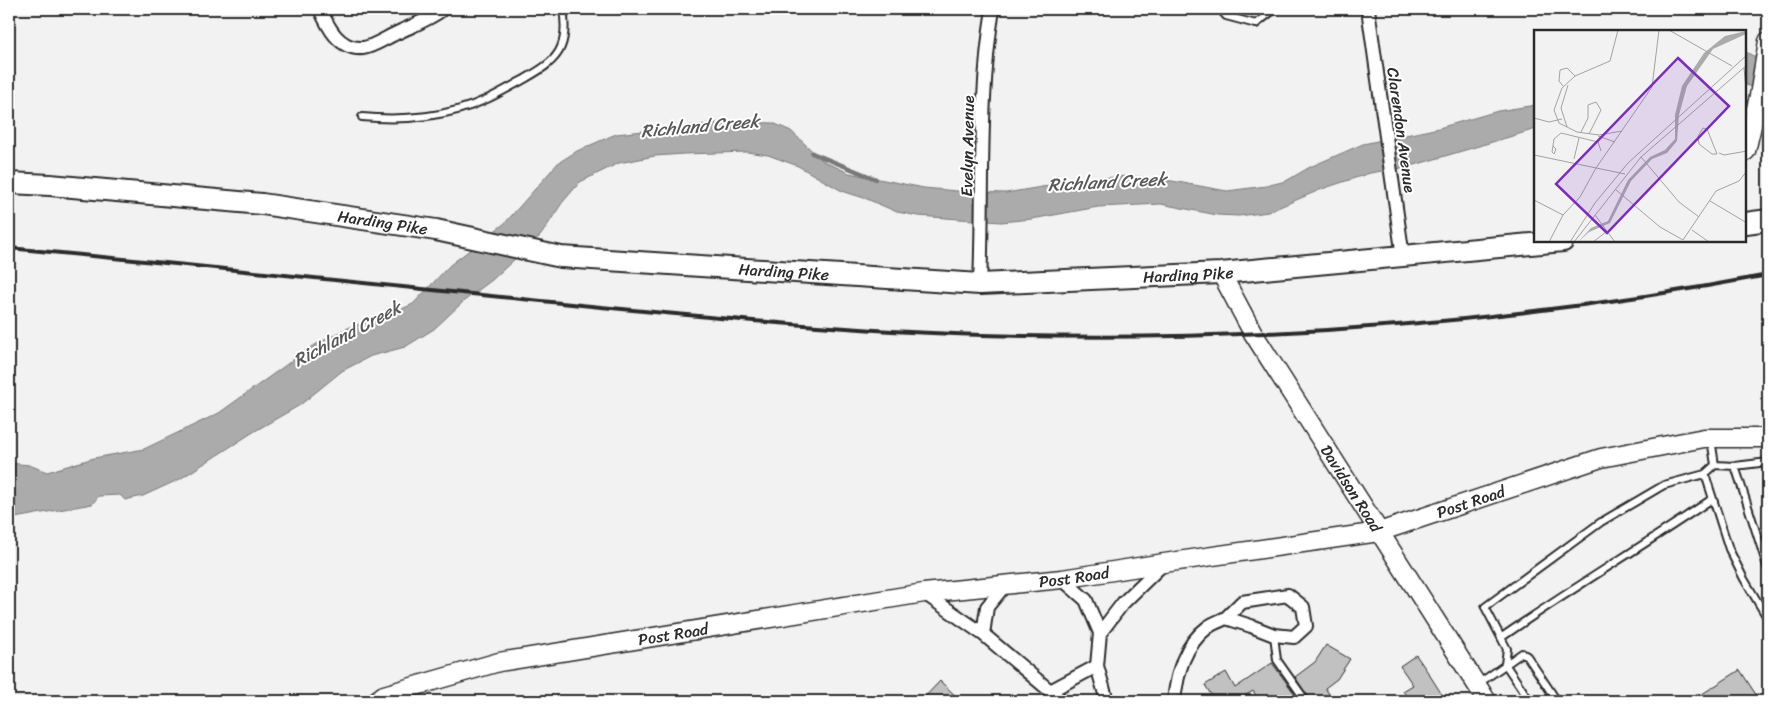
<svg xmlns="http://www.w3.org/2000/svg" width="1777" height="710" viewBox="0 0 1777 710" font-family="Sriracha,sans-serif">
  <rect width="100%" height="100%" fill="#f2f2f2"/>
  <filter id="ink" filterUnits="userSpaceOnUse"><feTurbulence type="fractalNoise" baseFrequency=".02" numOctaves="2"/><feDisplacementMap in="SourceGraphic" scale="10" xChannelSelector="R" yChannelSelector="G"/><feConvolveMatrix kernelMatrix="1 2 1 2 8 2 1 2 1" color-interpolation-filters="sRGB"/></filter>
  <g filter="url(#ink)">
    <!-- water -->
    <path fill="#ababab" stroke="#787878" d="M1746,52L1768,64V94L1746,85Z
      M1536,105V129L1408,167L1370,173L1322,189L1268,212L1239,216L1217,215L1161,204L1098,207L1032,219L1001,222L918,216L897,212L867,199L842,191L798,166L768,155L747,152L684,154L655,156L619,163L580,182L562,203L541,235L492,280L464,301L434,329L405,347L371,356L342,371L300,405L255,431L180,479L143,496L125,500L120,495L99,496L92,504L9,519V463L29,465L47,472L94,458L144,449L219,413L311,347L350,327L382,318L413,304L450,265L505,223L558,163L577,151L616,134L728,122L773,123L791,131L823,161L849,173L924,188L968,192L1006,193L1089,179L1130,176L1172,181L1227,191L1266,186L1286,181L1310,167L1363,144L1439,128L1498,111Z"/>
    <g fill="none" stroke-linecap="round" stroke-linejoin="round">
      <!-- stream -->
      <path stroke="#787878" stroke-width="4.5" d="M812,153L876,179"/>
    </g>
    <!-- building -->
    <path fill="#c1c1c1" stroke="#2b2b2b" d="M1326,645L1350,659L1337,679L1325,688L1334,701H1311L1295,677L1315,662Z
      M1416,655L1427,671L1446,701H1410L1403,691L1413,685L1400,666Z
      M1272,663L1300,701H1260L1253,691L1241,698L1243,701H1215L1205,685L1226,672L1235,688Z
      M1740,670L1760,701H1691Z
      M940,681L961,701H921Z"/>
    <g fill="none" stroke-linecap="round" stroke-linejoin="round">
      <defs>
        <path id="lane" d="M1220,9L1226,16L1256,24L1275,9
          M362,117C403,121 449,117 487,99C498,94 510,87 521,81C535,73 555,63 561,47C566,35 565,21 563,9
          M1715,465L1735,466L1768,462
          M1735,466L1768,569
          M1705,474L1729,549L1744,579L1768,619
          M1274,635L1277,660L1306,701
          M1502,637C1571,589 1643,546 1712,499
          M1478,684L1522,653L1527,656L1557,701
          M1530,701L1505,664L1507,649L1485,607L1601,522L1664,485L1705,474L1715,465L1711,439"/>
        <path id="street" d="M320,9C328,27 339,50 363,48C373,47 389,36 399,32C414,25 430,19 443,9
          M1368,9L1403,257
          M980,284C984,192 978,100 993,9
          M1062,579L1086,600L1100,633L1097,666L1107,701
          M924,593L983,634L1062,701
          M1288,595L1303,607L1306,626L1294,637L1274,635L1251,626L1226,618L1242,602Z
          M1100,633L1123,603L1164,563
          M983,634L987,607L1005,585
          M1050,691L1097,666
          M1174,701C1177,673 1184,645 1208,627C1213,623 1220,621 1226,618"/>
        <g id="secondary">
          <path d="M1746,151L1759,96L1768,41"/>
          <path id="s1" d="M1221,273L1253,333L1487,701"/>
          <path id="s2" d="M376,701L384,695L499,662L924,593L1062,579L1164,563L1379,532L1601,458L1704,438H1768"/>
        </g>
        <g id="primary">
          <path id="s3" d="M9,183L50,185L262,204L436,230L561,257L980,284L1221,273L1563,241"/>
          <path d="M1746,223L1768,220"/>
        </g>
      </defs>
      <!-- lane casing -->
      <use href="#lane" stroke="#2b2b2b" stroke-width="10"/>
      <!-- street casing -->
      <use href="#street" stroke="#2b2b2b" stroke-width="16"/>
      <!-- secondary casing -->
      <use href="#secondary" stroke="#2b2b2b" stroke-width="21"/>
      <!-- primary casing -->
      <use href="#primary" stroke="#2b2b2b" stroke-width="24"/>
      <!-- lane -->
      <use href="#lane" stroke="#fff" stroke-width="6"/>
      <!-- street -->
      <use href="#street" stroke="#fff" stroke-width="12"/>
      <!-- secondary -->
      <use href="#secondary" stroke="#fff" stroke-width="18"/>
      <!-- primary -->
      <use href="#primary" stroke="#fff" stroke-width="20"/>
      <!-- rail -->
      <path stroke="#2b2b2b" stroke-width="4" d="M9,248C68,254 127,259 186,265C324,279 462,294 601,307C727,319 855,331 982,335C1245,343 1510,324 1768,275"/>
    </g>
  </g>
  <g text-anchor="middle" stroke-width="4" stroke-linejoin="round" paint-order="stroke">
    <!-- street labels -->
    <g font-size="16" fill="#2b2b2b" stroke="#fff">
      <text transform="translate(1402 130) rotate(82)" y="6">Clarendon Avenue</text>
      <text transform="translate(967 146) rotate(-89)" y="6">Evelyn Avenue</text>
      <text dy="6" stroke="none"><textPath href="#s3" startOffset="376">Harding Pike</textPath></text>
      <text dy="6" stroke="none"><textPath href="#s3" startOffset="781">Harding Pike</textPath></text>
      <text dy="6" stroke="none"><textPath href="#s3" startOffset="1186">Harding Pike</textPath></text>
      <text dy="6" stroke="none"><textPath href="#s1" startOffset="252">Davidson Road</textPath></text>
      <text dy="6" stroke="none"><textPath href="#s2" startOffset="1116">Post Road</textPath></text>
      <text dy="6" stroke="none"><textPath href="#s2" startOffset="711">Post Road</textPath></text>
      <text dy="6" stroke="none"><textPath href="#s2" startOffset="306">Post Road</textPath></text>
    </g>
    <!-- water labels -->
    <g font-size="18" font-style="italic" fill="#585858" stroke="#fff">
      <text transform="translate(700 126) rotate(-5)" y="6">Richland Creek</text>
      <text transform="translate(1107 182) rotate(-3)" y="6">Richland Creek</text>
      <text transform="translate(347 334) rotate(-28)" y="6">Richland Creek</text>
    </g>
  </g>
  <!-- overview -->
  <g transform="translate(1534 30)">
    <rect width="212" height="212" fill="#f2f2f2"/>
    <path d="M212,1V4L179,19L153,56L145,85L143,111L133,123L118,129L97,151L76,193L55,202L44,212L57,198L74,191L94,150L116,127L131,120L141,109V85L148,56L170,23L191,6Z" fill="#ababab"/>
    <path fill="none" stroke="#a2a2a2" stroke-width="1" d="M84,0L76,31L41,46L28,58L20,80L25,93L43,102L65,105L88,101M135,0L198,36M210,38L213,69M29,56L25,51L26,40L33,38L41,46M0,88L15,92L28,89M33,97L27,78L34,55M169,98L173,99L183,124H178L165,114L164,106ZM47,102L54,88V75L62,72L67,80L55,104M64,106L81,112M19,116L22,119L20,124L18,122L20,109L27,103L64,112L67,121M185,123L190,125L213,121M0,125L91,144M107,127L145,172L165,187M40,129L45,108M81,159L126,197L149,210L182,161L205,151L213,141M0,170L29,185M176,171L213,193M61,185L81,212M158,200L175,212M15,212L29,185L46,167L62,138L118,57L125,0M36,212L61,173L94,133L213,25M40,212L107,127L213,35M59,212L72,202"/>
    <path fill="#7b2cbf" fill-opacity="0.15" stroke="#7b2cbf" stroke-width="2.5" d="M144,28L195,76L73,203L22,154Z"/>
    <rect width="212" height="212" fill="none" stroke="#2b2b2b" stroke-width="2.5"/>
  </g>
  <!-- margin -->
  <rect width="1777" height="710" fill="none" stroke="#fff" stroke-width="30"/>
  <rect x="15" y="15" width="1747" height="680" fill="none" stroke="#2b2b2b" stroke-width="2" filter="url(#ink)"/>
</svg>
